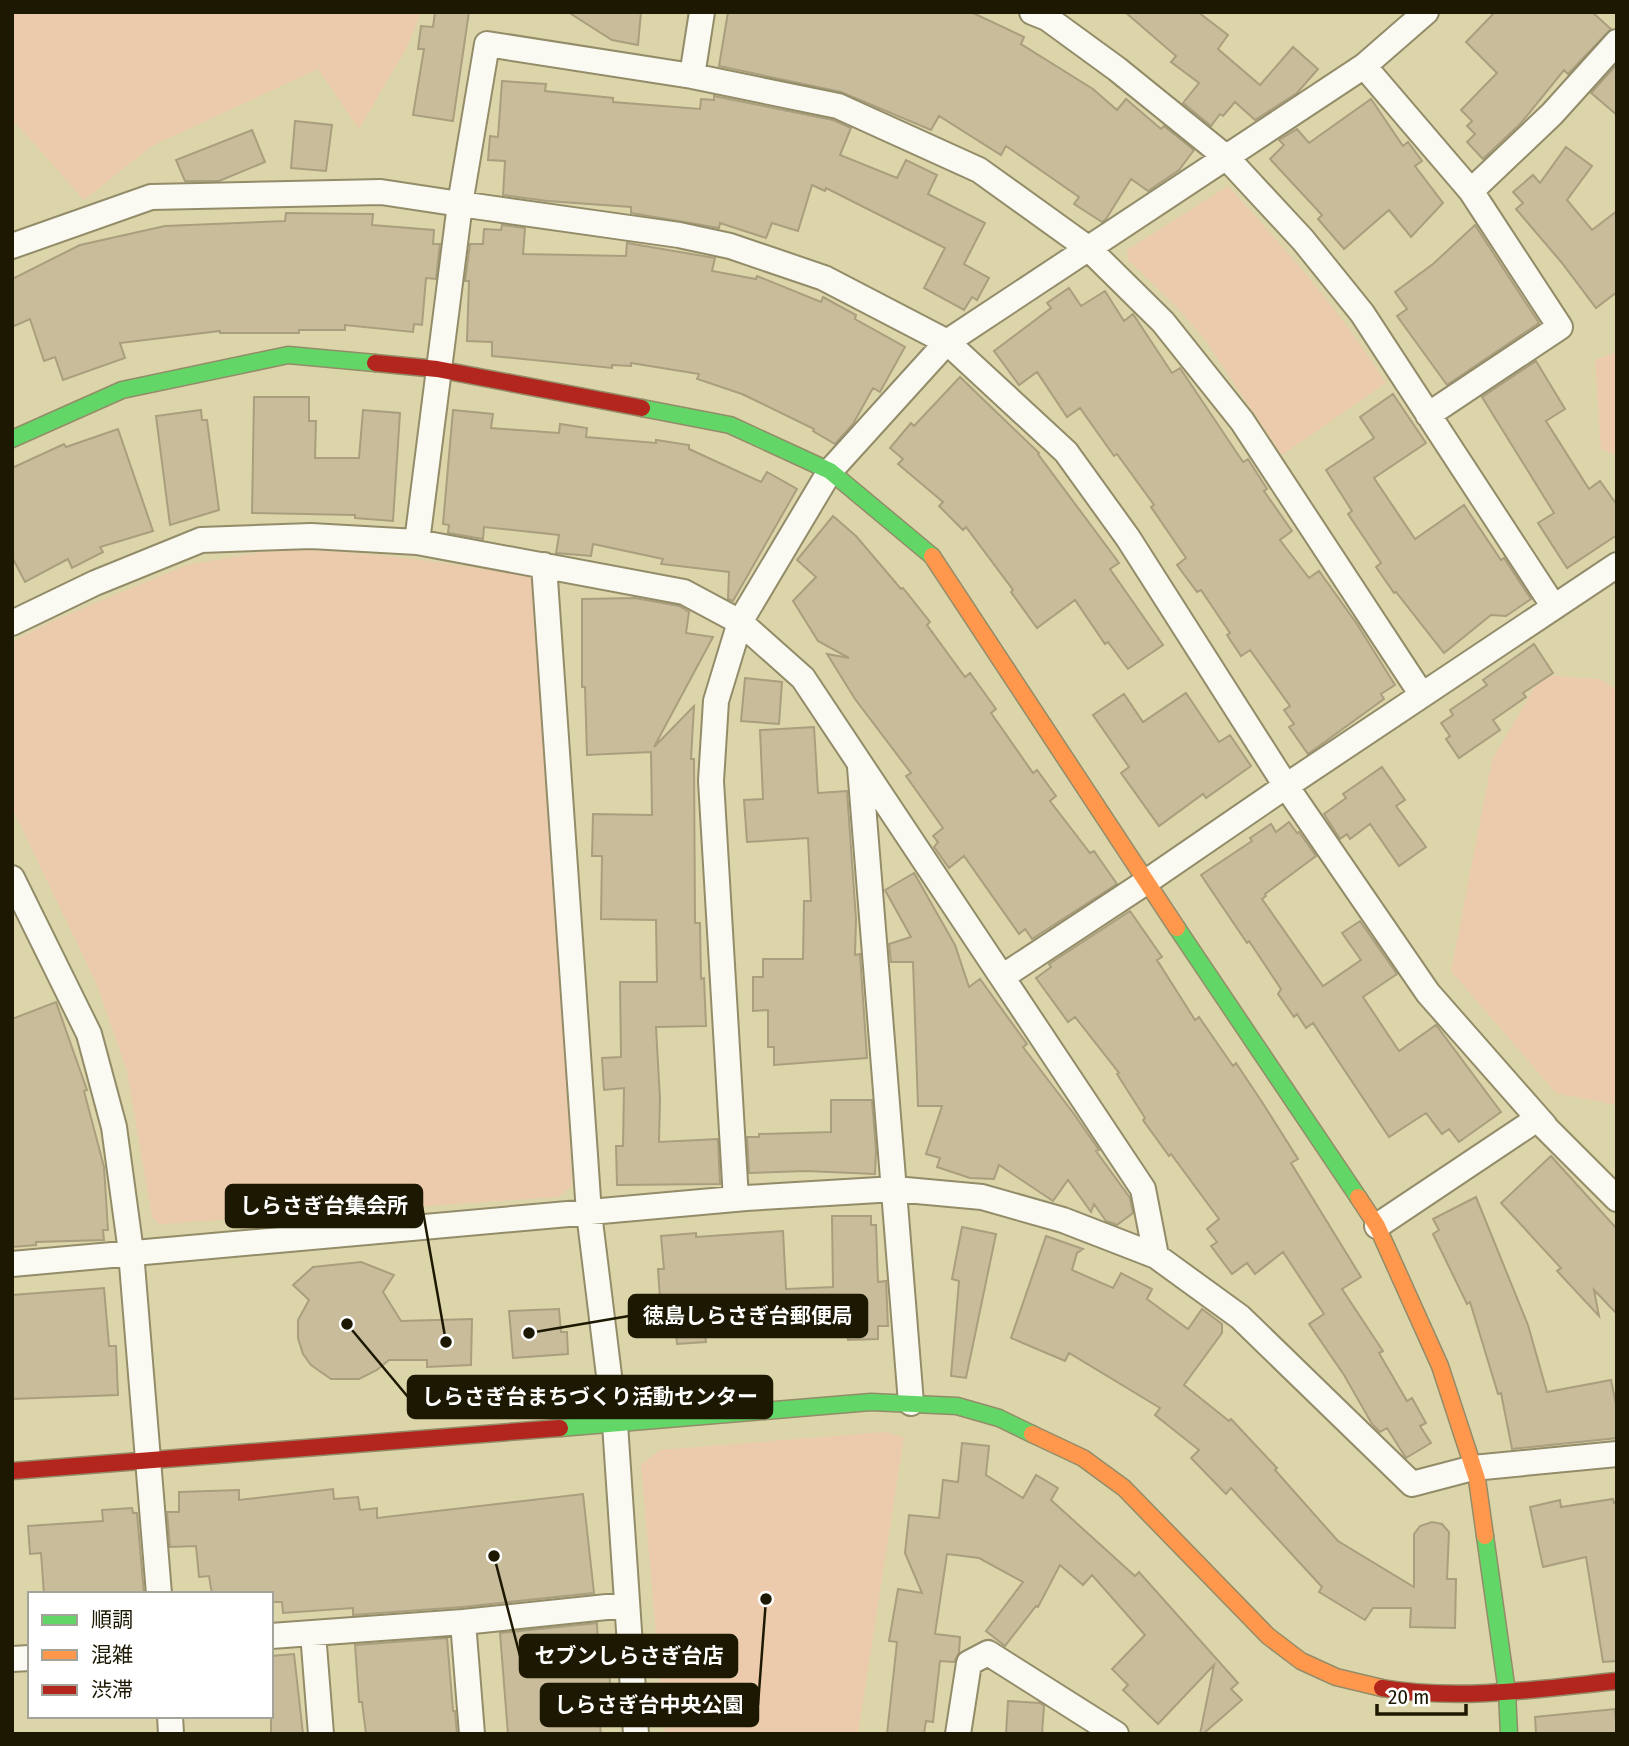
<svg xmlns="http://www.w3.org/2000/svg" width="1629" height="1746" viewBox="0 0 1629 1746" font-family="'Fira Sans Condensed','Noto Sans JP',sans-serif">
  <rect width="100%" height="100%" fill="#ddd5aa"/>
  <!-- green -->
  <path fill="#eccbad" d="M12,12H421L407,47L359,129L318,69L152,146L84,200L12,119Z
    M1228,186C1285,248 1341,312 1386,383L1282,455L1203,337L1174,304L1128,260L1127,250Z
    M1617,352V456L1601,449L1595,360Z
    M310,550L389,556L537,576L572,1185L559,1197L159,1224L152,1217L127,1072L98,987L12,808V642L55,620L187,565L261,552Z
    M1542,675L1600,679L1617,690V1105L1556,1093L1451,971L1492,760Z
    M884,1432L904,1437L858,1734H665L641,1465L660,1450Z"/>
  <!-- building -->
  <path fill="#c8bc9b" stroke="#a99e7d" stroke-width="2" d="M435,12H469L453,121L413,115L424,49H418L421,26L433,27Z
    M568,12H641L638,45L612,40Z
    M728,12H971L1024,37L1021,44L1093,89L1117,110L1126,99L1161,129L1164,126L1194,150L1179,170L1148,191L1131,179L1106,219L1102,222L1074,204L1079,197L1006,146L1001,155L939,116L931,130L841,92L719,66Z
    M1125,12H1198L1228,35L1218,49L1260,85L1293,47L1318,69L1297,93L1255,120L1235,102L1223,116L1220,114L1211,126L1183,103L1199,83L1171,62L1176,56Z
    M1495,12H1592L1611,29L1568,74L1564,70L1521,123L1483,159L1467,142L1475,134L1467,126L1472,121L1461,110L1497,73L1466,42Z
    M1617,64V115L1591,93Z
    M502,81L546,84L545,91L613,98V102L700,109L701,99L714,100V96L833,120L851,128L840,155L897,178L906,160L937,175L928,194L985,223L964,264L989,278L977,300L972,297L964,310L924,288L945,248L826,188L825,191L812,185L798,231L772,223L766,238L720,223L719,228L631,213V207L547,201L503,195L505,161L488,160L490,136L498,137Z
    M1371,99L1403,146L1408,142L1422,161L1415,166L1443,203L1411,237L1389,210L1344,249L1318,219L1322,215L1270,159L1284,145L1279,140L1297,129L1309,143Z
    M295,121L332,125L326,171L291,168Z
    M252,130L265,162L219,181H185L176,160Z
    M1566,147L1592,166L1567,200L1592,230L1617,211V292L1596,308L1562,263L1516,209L1523,203L1513,192L1533,175L1540,183Z
    M286,213L373,214L372,225L434,230L433,244H440L436,279L426,278L422,325L414,324L413,332L345,325V330H299V333H220V331L120,343L125,358L63,380L55,357L44,361L30,319L12,327V279L80,245L165,226L285,221Z
    M502,225L525,228L523,254L626,256L627,243L715,258L712,271L756,279L757,276L821,302L823,297L856,315L855,319L905,347L880,392L873,388L853,424L835,444L813,431L814,429L742,394L697,379L699,374L631,363V366L612,365V368L492,356V342L467,341L469,281H465L470,244H483L484,229L501,230Z
    M1475,225L1539,323L1447,385L1397,316L1407,309L1395,292L1433,264Z
    M1069,288L1081,306L1105,291L1124,321L1133,314L1172,373L1180,368L1243,462L1248,459L1267,489L1264,491L1292,531L1280,540L1309,578L1319,571L1357,624L1395,685L1381,694L1384,699L1308,754L1289,727L1294,724L1284,710L1290,706L1250,650L1241,656L1227,635L1230,633L1201,590L1197,592L1177,565L1186,558L1151,507L1154,505L1117,454L1114,456L1080,408L1067,417L1037,372L1019,385L994,351L1051,308L1047,303Z
    M1536,361L1565,409L1546,421L1589,489L1600,481L1617,505V535L1567,568L1538,523L1554,513L1482,397Z
    M960,377L1039,453L1038,454L1119,563L1110,569L1163,645L1128,669L1108,642L1105,644L1075,600L1037,628L1011,592L1013,590L966,527L963,530L939,506L943,502L898,464L903,459L890,448L911,423L914,426Z
    M1393,394L1426,443L1374,478L1415,539L1464,505L1501,560L1504,558L1531,599L1506,616L1491,615L1444,653L1396,592L1394,593L1376,567L1381,563L1348,514L1352,511L1326,470L1374,438L1360,417Z
    M254,397H309V421H316L315,458H359L363,410L400,413L393,521L355,518V515L252,513Z
    M201,410L202,420H207L219,510L170,525L156,416Z
    M453,410L493,414L491,428L559,433L560,424L587,428L586,437L656,443V440L689,445V449L761,482L767,472L797,489L733,601L728,599L729,572L661,564L663,559L593,544L591,556L556,553L559,535L484,527L483,539L448,533L449,525L443,524Z
    M118,429L153,531L100,547L103,552L72,568L68,559L25,582L12,557V468L64,444L66,447Z
    M833,516L856,536L901,589L903,588L930,622L927,625L965,677L970,673L996,709L991,713L1033,773L1037,770L1056,796L1050,801L1090,853L1094,851L1117,884L1032,939L1025,929L1019,934L964,856L949,868L934,847L938,842L933,836L943,828L906,776L911,773L855,699L827,654L849,658L818,641L793,601L816,577L797,560Z
    M635,598L679,606L689,612L686,633L713,637L654,747L694,706L691,759H694L695,923H700L701,979L704,978L706,1026L656,1027L660,1099L659,1142L718,1139L720,1184L617,1185L616,1146H623L624,1088L604,1090L602,1058L621,1057L620,982H657L656,920L601,919L602,856H592L593,814L652,815L651,752L587,755L585,687H582V599Z
    M1534,644L1553,673L1523,693L1526,697L1493,720L1500,730L1459,758L1446,739L1450,736L1441,723L1453,715L1450,710L1487,685L1483,680Z
    M745,678L782,682L779,724L741,721Z
    M1186,693L1219,742L1230,735L1251,766L1206,798L1203,794L1159,826L1121,773L1129,767L1093,715L1124,694L1143,722Z
    M814,727L818,793L847,791L856,919L855,955L860,954L867,1058L774,1065V1047H768V1010L753,1011V977H763V959H803L804,901H811L808,838L747,842L744,800L763,799L760,730Z
    M1382,767L1405,800L1396,806L1426,847L1399,866L1370,824L1350,839L1347,834L1340,839L1324,814L1346,798L1343,794Z
    M1289,822L1297,833L1299,832L1316,856L1265,894L1266,896L1262,899L1323,986L1361,960L1342,933L1360,921L1397,974L1363,997L1399,1051L1436,1025L1501,1112L1459,1142L1449,1129L1442,1134L1426,1113L1389,1137L1313,1023L1306,1028L1297,1014L1294,1017L1278,994L1281,989L1249,941L1247,943L1201,875L1252,841L1250,838L1271,824L1276,832Z
    M914,873L955,945L969,987L980,979L1027,1044L1023,1047L1074,1114L1099,1150L1096,1151L1130,1198L1133,1213L1117,1225L1106,1221L1094,1204L1091,1212L1068,1180L1053,1201L999,1165L994,1179L970,1178L937,1167L940,1158L926,1154L942,1106H918L913,962H891L889,944L911,937L885,890Z
    M1130,911L1162,957L1157,960L1195,1020L1199,1017L1233,1066L1236,1063L1262,1102L1298,1159L1291,1163L1361,1277L1342,1289L1383,1351L1379,1353L1407,1401L1412,1398L1426,1423L1420,1426L1431,1443L1406,1458L1387,1428L1380,1432L1372,1424L1344,1375L1309,1324L1324,1314L1283,1252L1255,1274L1247,1263L1232,1274L1211,1246L1217,1242L1207,1229L1219,1219L1171,1154L1169,1156L1143,1120L1145,1118L1117,1074L1119,1073L1075,1017L1068,1022L1036,978L1051,967L1049,964Z
    M56,1002L87,1090L84,1091L104,1167L108,1230H103L104,1240L36,1242V1245L12,1247V1019Z
    M831,1100H872L876,1151L875,1174L806,1171L749,1173L747,1137H759V1134L831,1132Z
    M1551,1156L1617,1229V1314L1594,1290L1599,1316L1557,1271L1561,1268L1501,1203Z
    M1476,1197L1528,1325L1547,1392L1611,1380L1617,1409V1438L1512,1449L1501,1393L1498,1394L1470,1302L1467,1304L1433,1234L1439,1230L1433,1219Z
    M832,1216H871V1225H876L878,1282L886,1281L888,1326H878V1339L848,1340V1332H835V1329L705,1335L706,1342L677,1344L676,1335L637,1337L636,1300L660,1299L658,1269H664L661,1236L696,1233V1237L783,1231L786,1289L833,1287Z
    M962,1227L996,1234L966,1378L951,1376L959,1281L952,1279Z
    M1046,1236L1083,1249L1077,1253L1072,1270L1113,1288L1121,1273L1152,1289L1147,1299L1188,1329L1202,1309L1222,1324V1333L1184,1385L1229,1421L1231,1419L1277,1468L1275,1470L1338,1541L1414,1587V1534L1420,1526L1432,1522L1442,1524L1449,1532L1447,1579H1456L1455,1628L1410,1627L1411,1608H1373L1365,1620L1319,1592L1322,1587L1231,1488L1226,1494L1191,1458L1199,1450L1155,1415L1160,1408L1069,1353L1065,1361L1011,1338Z
    M361,1262L394,1275L383,1292L401,1321L472,1319L471,1365L427,1367V1360H389L377,1370L359,1379H331L311,1365L303,1354L298,1338V1320L309,1300L293,1285L313,1267Z
    M104,1288L109,1346H116L118,1395L12,1399V1295Z
    M559,1309L561,1332H567L568,1354L513,1358L509,1311Z
    M962,1443L989,1446L986,1475L1023,1498L1036,1475L1058,1488L1051,1500L1135,1576L1139,1572L1238,1683L1231,1689L1242,1700L1203,1734H1200L1214,1665L1158,1724L1123,1690L1128,1685L1112,1669L1145,1635L1092,1575L1083,1585L1060,1565L1038,1607L1036,1606L1005,1646L986,1631L1023,1582L979,1558L947,1554L935,1634L960,1637L959,1653L954,1662L940,1661L933,1722L926,1721L924,1734H887L897,1642L889,1641L898,1589L922,1593L905,1553L909,1515L939,1518L943,1480L958,1482Z
    M333,1489L334,1499L358,1497L360,1510L377,1508V1518L583,1494L594,1593L462,1607L353,1615V1608L283,1613L282,1602H272L271,1594H212L209,1576L199,1577L196,1546L170,1547L167,1512H179V1492L239,1490V1500Z
    M1613,1499L1614,1503L1617,1502V1661L1603,1662L1586,1557L1543,1567L1530,1507L1560,1500L1561,1507Z
    M132,1508L133,1513H137L144,1594H44L41,1553L30,1554L28,1526L103,1521L102,1510Z
    M597,1623L598,1646L609,1645L610,1690H596L601,1734H508L500,1633Z
    M447,1638L453,1711H455L457,1734H366L362,1702H359L355,1645Z
    M294,1654L303,1734H271V1656Z
    M1008,1701L1040,1703L1044,1706L1042,1734H1006Z
    M1615,1709L1617,1734H1536L1535,1717Z"/>
  <g fill="none" stroke-linecap="round" stroke-linejoin="round">
    <defs>
      <path id="street" d="M702,12L692,76L838,106L979,170L1089,249L1163,322L1242,421L1422,695
        M1032,12L1047,18L1117,69L1227,158L1303,240L1362,313L1554,607
        M1426,12L1364,66L1471,191L1560,327L1428,415
        M692,76L487,44L460,204L679,235L730,246L824,278L947,342L1066,452L1128,538L1286,786L1617,565
        M1471,191L1552,114L1617,42
        M12,246L151,197L381,192L460,204L417,542L311,536L201,540L95,583L12,623
        M417,542L684,592L740,622L830,471L947,342L1364,66
        M544,565L589,1213L615,1424L636,1734
        M860,767L911,1403
        M12,878L89,1034L114,1127L131,1252L159,1594
        M1002,977L1143,1189L1156,1256L1240,1317L1412,1484L1473,1468L1617,1454
        M736,1199L711,781L716,701L740,622L803,678L1002,977L1146,882L1286,786L1428,993L1545,1126
        M1377,1226L1537,1119L1617,1199
        M12,1264L746,1198L895,1189L982,1197L1063,1220L1156,1256
        M313,1633L321,1734
        M271,1636L463,1622
        M12,1659L30,1658
        M170,1716L171,1734
        M472,1734L463,1622L626,1605
        M958,1734L969,1663L988,1653L1116,1734"/>
      <path id="fast" d="M642,408L730,425L830,471L932,556
        M12,439L122,390L288,355L375,363
        M1177,928L1358,1197
        M560,1428L871,1402L957,1406L999,1418L1032,1434
        M1485,1536L1507,1692L1509,1734"/>
      <path id="slow" d="M932,556L1177,928
        M1358,1197L1377,1226L1440,1366L1477,1479L1485,1536
        M1032,1434L1083,1458L1124,1488L1268,1636L1301,1661L1336,1677L1382,1688"/>
      <path id="jam" d="M375,363L437,369L642,408
        M12,1471L560,1428
        M1382,1688C1459,1701 1539,1689 1617,1681"/>
    </defs>
    <!-- street casing -->
    <use href="#street" stroke="#938c69" stroke-width="28"/>
    <!-- fast casing -->
    <use href="#fast" stroke="#938c69" stroke-width="19"/>
    <!-- slow casing -->
    <use href="#slow" stroke="#938c69" stroke-width="19"/>
    <!-- jam casing -->
    <use href="#jam" stroke="#938c69" stroke-width="19"/>
    <!-- street -->
    <use href="#street" stroke="#faf9f2" stroke-width="24"/>
    <!-- fast -->
    <use href="#fast" stroke="#63d668" stroke-width="16"/>
    <!-- slow -->
    <use href="#slow" stroke="#ff974d" stroke-width="16"/>
    <!-- jam -->
    <use href="#jam" stroke="#b3261e" stroke-width="16"/>
  </g>
  <!-- callouts -->
  <path fill="none" stroke="#1c1801" stroke-width="2.5" d="M446 1342L422 1206M529 1333L629 1316M347 1324L408 1397M494 1556L520 1656M766 1599L758 1705"/>
  <g fill="#1c1801" stroke="#fff" stroke-width="2.5">
    <circle cx="446" cy="1342" r="7"/>
    <circle cx="529" cy="1333" r="7"/>
    <circle cx="347" cy="1324" r="7"/>
    <circle cx="494" cy="1556" r="7"/>
    <circle cx="766" cy="1599" r="7"/>
  </g>
  <g fill="#1c1801" stroke="#1c1801" stroke-width="2.5">
    <rect x="226" y="1185" width="196" height="42" rx="7"/>
    <rect x="629" y="1295" width="238" height="42" rx="7"/>
    <rect x="408" y="1376" width="364" height="42" rx="7"/>
    <rect x="520" y="1635" width="217" height="42" rx="7"/>
    <rect x="541" y="1684" width="217" height="42" rx="7"/>
  </g>
  <g font-size="21" text-anchor="middle" font-weight="bold" fill="#fff">
    <text x="324" y="1213">しらさぎ台集会所</text>
    <text x="748" y="1323">徳島しらさぎ台郵便局</text>
    <text x="590" y="1404">しらさぎ台まちづくり活動センター</text>
    <text x="629" y="1663">セブンしらさぎ台店</text>
    <text x="649" y="1712">しらさぎ台中央公園</text>
  </g>
  <!-- border -->
  <rect width="1629" height="1746" fill="none" stroke="#1c1801" stroke-width="28"/>
  <!-- legend -->
  <rect x="28" y="1592" width="245" height="126" fill="#ffffff" stroke="#a4a399" stroke-width="2"/>
  <rect x="42" y="1615" width="35" height="10" fill="#63d668" stroke="#a4a399" stroke-width="2"/>
  <text x="91" y="1627" font-size="21" fill="#1c1801">順調</text>
  <rect x="42" y="1650" width="35" height="10" fill="#ff974d" stroke="#a4a399" stroke-width="2"/>
  <text x="91" y="1662" font-size="21" fill="#1c1801">混雑</text>
  <rect x="42" y="1685" width="35" height="10" fill="#b3261e" stroke="#a4a399" stroke-width="2"/>
  <text x="91" y="1697" font-size="21" fill="#1c1801">渋滞</text>
  <!-- scale -->
  <path d="M1377 1704v10h89v-10" fill="none" stroke="#1c1801" stroke-width="3.5"/>
  <text x="1388" y="1704" font-size="21" fill="#1c1801" stroke="#ffffff" stroke-width="5" paint-order="stroke">20 m</text>
</svg>
